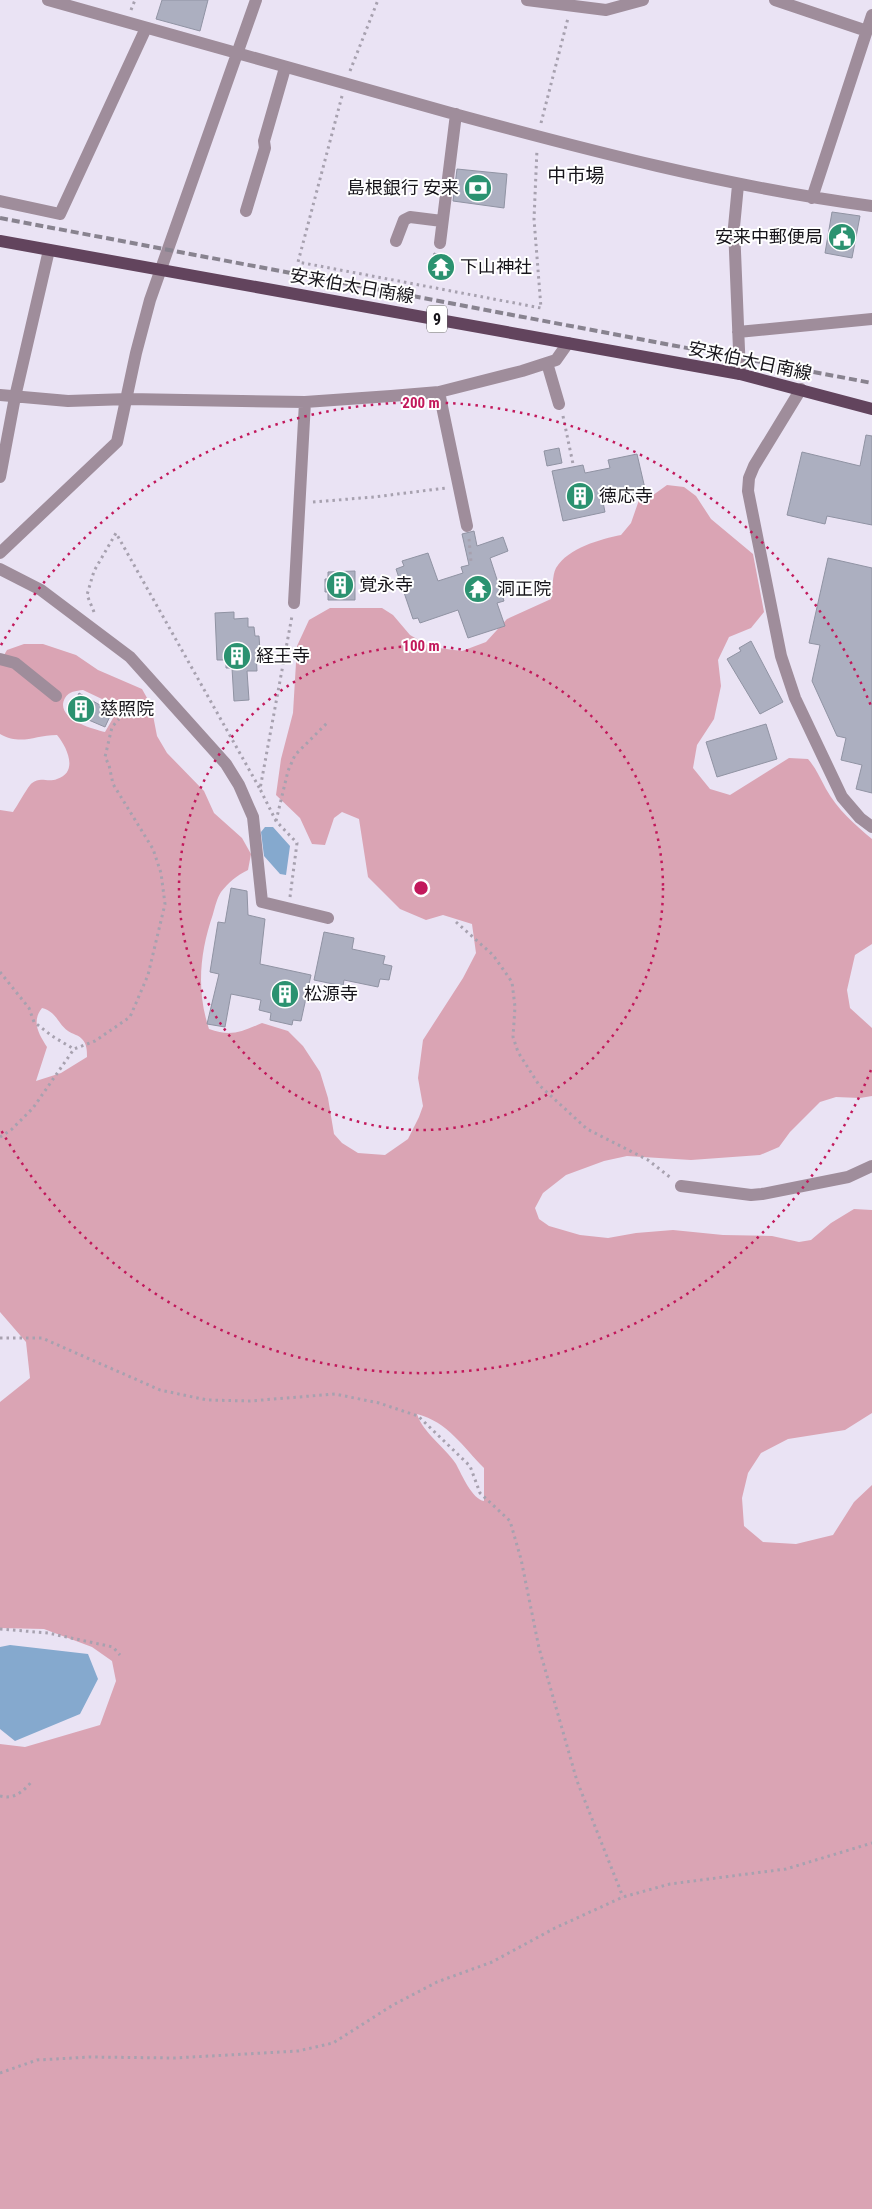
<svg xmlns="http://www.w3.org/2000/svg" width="872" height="2209" viewBox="0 0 872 2209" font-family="'Roboto Condensed','Noto Sans JP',sans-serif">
  <rect width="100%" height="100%" fill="#eae3f4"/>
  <!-- forest -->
  <path fill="#daa4b4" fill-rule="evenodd" d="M667,485L684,487L696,496L711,519L753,554L764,612L751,628L729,637L718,660L721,686L714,719L697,745L693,768L710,789L730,795L789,758L808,759C816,768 820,778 826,789C837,809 855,825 872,839V944L855,955L847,990L850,1008L872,1028V1096L860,1098L836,1097L820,1102L790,1132L779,1147L760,1155L691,1160L627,1156L604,1161L566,1175L543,1193L535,1208L539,1219L549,1226L580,1235L608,1238L636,1233L673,1230L723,1235L772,1236L799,1242L811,1240L831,1223L854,1209L872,1210V1413L845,1430L788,1439L761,1453L748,1473L742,1498L744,1526L763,1542L796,1544L833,1535L854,1502L872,1485V2209H0V1744L25,1747L100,1725L116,1681L112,1661L92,1647L44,1629L0,1628V1402L30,1378L26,1342L0,1312V810L13,812C18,805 28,786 32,783C41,776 47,783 57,779C79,772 67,747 57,735C34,735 22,746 0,734V662L7,650L24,644H43L76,655L98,670L142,689L151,705L157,736L167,753L204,791L214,813L242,838L251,854L248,870C236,876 229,882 221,892C217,898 215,907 213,914C200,952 196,990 209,1029C231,1037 241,1032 262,1023L288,1031L303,1046L320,1072L328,1098L334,1134L342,1143L358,1153L385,1155L408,1139L419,1117L423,1106L418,1078L423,1040L463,978L476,953L472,924L443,915L426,920L400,909L368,877L359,819L342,812L334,818L325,845L312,844L300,818L276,795L281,759L293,713L297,646L309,620L330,608H382L393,615L410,635L431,647L462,651L486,642L507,619L551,599C553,590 552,575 556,568C568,548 601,539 621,535L631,523L639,500L649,498ZM83,690L104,700L116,713L105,732C92,729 54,718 65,698C69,691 76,691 83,690ZM42,1008C57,1012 57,1023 68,1031C72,1034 79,1035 82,1039C87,1044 87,1051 87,1057L61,1073L36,1081L47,1047C39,1034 31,1022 42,1008ZM417,1414C448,1422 463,1447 484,1468V1501C472,1499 462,1475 456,1464C445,1447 423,1433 417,1414Z"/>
  <!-- water -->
  <path fill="#85a9ce" d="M265,827H273L290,846L286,875L280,874L264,856L261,832Z
    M10,1645L88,1654L98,1679L80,1714L15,1741L0,1729V1647Z"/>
  <!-- building -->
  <path fill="#acafc0" stroke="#9093a3" d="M162,0H208L200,31L156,19Z
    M457,169L507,174L504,208L453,201Z
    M832,212L860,216L852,258L825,253Z
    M434,253L451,258L448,271L430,266Z
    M866,435L872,436V525L827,516L825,524L787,515L802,452L860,466Z
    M559,448L562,463L547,466L544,451Z
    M637,454L646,493L603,502L605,512L563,521L552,471L583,465L585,473L610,468L608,460Z
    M474,531L477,546L503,537L508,551L490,558L504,601L497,603L505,626L468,638L458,610L420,623L418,618L413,619L396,569L404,566L402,561L428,553L438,581L463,573L461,567L469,565L462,534Z
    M828,558L872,568V793L856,789L862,765L841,760L846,738L837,736L812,681L820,645L809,643Z
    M355,571V600H328V592H325V579H328V572Z
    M234,612V619L248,618V627H254L255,636H259L260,651H256L257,671H247L249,700L234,701L232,668H226V660H217L215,613Z
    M751,641L783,702L760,714L727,659L741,651L739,648Z
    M79,693L112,712L105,727L70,712Z
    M766,724L777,759L717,777L706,742Z
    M231,888L247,891L248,915L265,919L260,964L311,975L301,1021L293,1020L292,1025L270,1020L271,1013L259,1010L261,1000L231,994L225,1027L207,1024L219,974L210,972L218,922L225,923Z
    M324,932L354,938L352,949L385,956L383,964L392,966L389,980L380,979L378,987L344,980L343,986L314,980Z"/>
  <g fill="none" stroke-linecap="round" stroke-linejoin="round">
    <!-- path -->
    <path stroke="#a7a1af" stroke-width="3" stroke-dasharray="2.5 4" stroke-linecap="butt" d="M131,10L135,0
      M350,71L378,0
      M342,96L298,262L541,308L534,219L537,149
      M541,123L568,18
      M563,416L573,464
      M313,502L374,497L446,488
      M469,539L471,562
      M94,612L87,595L94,571L116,533L260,789
      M276,821L288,771L295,755L329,721
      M290,897L297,843L276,821L260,789L292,616
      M456,922L493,955L512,982L515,1007L513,1037L518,1052L539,1085L587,1129L648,1160L671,1178
      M0,972L29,1008L34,1022L52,1036L74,1049
      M0,1137L11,1130L33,1108L74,1049L95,1041L130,1017L148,975L165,904L161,873L153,849L113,784L109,765L105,757L112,727L119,719
      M0,1338H42L160,1390L207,1400L250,1401L335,1394L379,1403L418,1416L470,1466L480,1493L510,1521L521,1559L539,1648L577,1781L623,1897
      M0,1629L48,1633L113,1647L120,1655
      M0,1796C14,1800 24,1791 32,1781
      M0,2073L37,2060L90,2057L175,2058L298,2051L333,2043L393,2005L437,1982L492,1962L555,1928L623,1897L670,1884L786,1869L872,1843"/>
    <!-- minor -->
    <path stroke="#9f8d9b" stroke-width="12" d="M48,0C181,38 314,75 447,112C587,150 728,187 872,206
      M527,0L606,10L643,0
      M775,0L867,31
      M738,185L734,227L740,374
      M812,198L872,15
      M0,201L60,214L146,28
      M246,211L265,148L264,141L285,68
      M396,241L404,220L410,217L442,221
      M440,243L456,114
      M738,332L872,319
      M547,363L559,404
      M801,389L754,466L749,478L748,491L781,656L795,698L842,797L860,818L872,827
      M439,392L467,526
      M0,395L68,401L128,399L305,402L391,396L439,392L522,371L556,360L568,343
      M0,477L15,397L49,250
      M0,553L117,442L136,353L150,300L256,0
      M0,569L41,590L130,657L226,764L239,785L253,817L262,902L328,918
      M294,603L305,402
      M0,659L15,663L56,696
      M681,1186L751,1195L762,1194L848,1177L872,1166"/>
    <!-- major -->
    <path stroke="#62445d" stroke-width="12" d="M0,241L740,374L872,409"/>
    <!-- rail -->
    <path stroke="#88838f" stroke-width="4" stroke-dasharray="8 4" stroke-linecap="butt" d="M0,218L872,383"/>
  </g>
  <!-- distance rings -->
  <g fill="none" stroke="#c2185b" stroke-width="2.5" stroke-dasharray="2.5 5">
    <circle cx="421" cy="888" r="242"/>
    <path d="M871 1070A485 485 0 0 1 1 1130M1 645A485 485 0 0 1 871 706"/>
  </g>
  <!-- icons -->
  <defs>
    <symbol id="bank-disc" viewBox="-11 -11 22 22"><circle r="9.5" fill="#2b9270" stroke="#fff"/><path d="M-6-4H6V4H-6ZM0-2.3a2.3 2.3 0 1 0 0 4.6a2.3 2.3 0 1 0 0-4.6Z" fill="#fff"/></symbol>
    <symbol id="civic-disc" viewBox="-11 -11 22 22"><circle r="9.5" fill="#2b9270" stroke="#fff"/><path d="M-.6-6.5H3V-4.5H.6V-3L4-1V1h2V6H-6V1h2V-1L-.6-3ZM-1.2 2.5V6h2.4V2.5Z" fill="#fff"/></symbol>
    <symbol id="temple-disc" viewBox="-11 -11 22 22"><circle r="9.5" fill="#2b9270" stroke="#fff"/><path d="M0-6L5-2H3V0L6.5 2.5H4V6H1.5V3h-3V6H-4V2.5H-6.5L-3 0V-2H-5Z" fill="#fff"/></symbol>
    <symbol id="building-disc" viewBox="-11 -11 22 22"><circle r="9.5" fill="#2b9270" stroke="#fff"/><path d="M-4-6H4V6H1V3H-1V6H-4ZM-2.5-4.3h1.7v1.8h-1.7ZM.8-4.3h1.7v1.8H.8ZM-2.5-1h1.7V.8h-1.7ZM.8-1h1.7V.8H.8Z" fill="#fff"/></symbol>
  </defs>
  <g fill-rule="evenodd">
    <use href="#bank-disc" x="462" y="172" width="32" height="32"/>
    <use href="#civic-disc" x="826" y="221" width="32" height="32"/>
    <use href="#temple-disc" x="425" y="251" width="32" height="32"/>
    <use href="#building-disc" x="564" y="480" width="32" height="32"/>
    <use href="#building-disc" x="324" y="569" width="32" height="32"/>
    <use href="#temple-disc" x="462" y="573" width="32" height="32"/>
    <use href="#building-disc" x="221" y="640" width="32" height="32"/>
    <use href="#building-disc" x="65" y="693" width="32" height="32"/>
    <use href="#building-disc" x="269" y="978" width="32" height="32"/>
  </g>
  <g text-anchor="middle" stroke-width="4" stroke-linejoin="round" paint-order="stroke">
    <!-- shield labels -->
    <rect fill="#fff" stroke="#5d5b5f" stroke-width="1" x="427" y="305.5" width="20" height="27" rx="4"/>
    <g font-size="16" font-weight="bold" fill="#17151b">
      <text x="437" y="325">9</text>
    </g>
    <!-- poi labels -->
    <g font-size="18" fill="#17151b" stroke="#fff" text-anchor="start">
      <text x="459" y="194" text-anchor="end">島根銀行 安来</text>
      <text x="823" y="243" text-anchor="end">安来中郵便局</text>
      <text x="460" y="273">下山神社</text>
      <text x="599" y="502">徳応寺</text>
      <text x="359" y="591">覚永寺</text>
      <text x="497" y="595">洞正院</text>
      <text x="256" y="662">経王寺</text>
      <text x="100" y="715">慈照院</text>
      <text x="304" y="1000">松源寺</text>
    </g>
    <!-- street labels -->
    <g font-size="18" fill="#17151b" stroke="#fff">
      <text transform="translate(352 286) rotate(10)" y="6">安来伯太日南線</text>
      <text transform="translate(750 361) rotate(12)" y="6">安来伯太日南線</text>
    </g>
    <!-- neighbourhood labels -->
    <g font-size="19" fill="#17151b" stroke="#fff">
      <text x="576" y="182">中市場</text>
    </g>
  </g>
  <circle cx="421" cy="888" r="8" fill="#c2185b" stroke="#fff" stroke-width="2.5"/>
  <g font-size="15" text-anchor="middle" font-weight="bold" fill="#c2185b" stroke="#fff" stroke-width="4" stroke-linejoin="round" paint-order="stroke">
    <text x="421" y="408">200 m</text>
    <text x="421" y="651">100 m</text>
  </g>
</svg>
